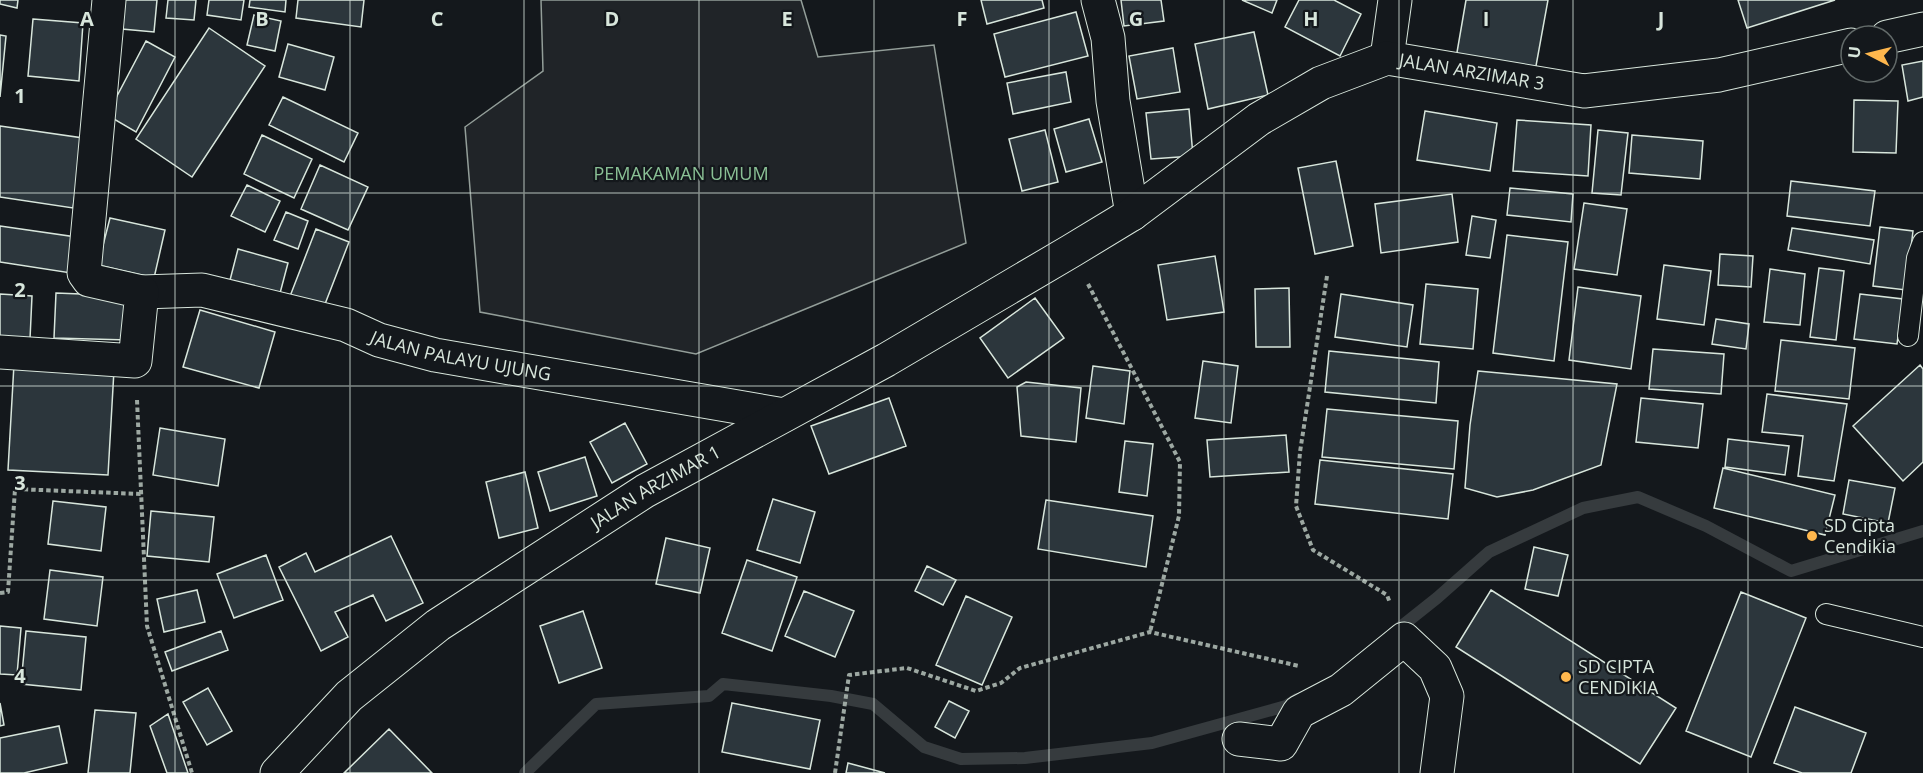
<svg xmlns="http://www.w3.org/2000/svg" width="1923" height="773" viewBox="0 0 1923 773" font-family="'Open Sans',sans-serif">
  <rect width="100%" height="100%" fill="#14181c"/>
  <!-- green -->
  <path fill="#202428" stroke="#939e99" stroke-width="1.5" d="M541,0H801L818,57L934,45L966,243L696,354L480,312L465,127L543,71Z"/>
  <g fill="none" stroke-linecap="round" stroke-linejoin="round">
    <!-- stream -->
    <path stroke="#363b3e" stroke-width="12" d="M1393,633L1437,598L1489,552L1583,508L1638,497L1706,526L1791,571L1923,531
      M525,773L596,704L709,696L723,684L831,696L873,704L924,747L961,759L1025,758L1152,743L1286,706L1297,699"/>
  </g>
  <!-- building -->
  <path fill="#2c363c" stroke="#d8e6dc" stroke-width="1.5" d="M0,0H18L17,8L0,4Z
    M125,0H157L154,32L122,29Z
    M168,0H196L194,20L166,18Z
    M209,0H244L241,20L207,15Z
    M250,0H286L285,12L249,7Z
    M298,0H364L361,27L296,18Z
    M981,0H1042L1044,8L987,24Z
    M1121,0H1161L1164,21L1124,26Z
    M1242,0H1277L1272,13Z
    M1299,0H1334L1361,14L1340,56L1285,27Z
    M1466,0H1548L1534,77L1455,64Z
    M1738,0H1835L1747,28Z
    M1076,12L1088,56L1005,77L994,34Z
    M254,15L281,21L275,51L247,45Z
    M33,19L83,23L79,81L28,76Z
    M209,28L265,66L192,177L136,139Z
    M1254,32L1268,95L1208,109L1195,44Z
    M0,35L6,36L0,97Z
    M146,41L175,57L136,132L107,115Z
    M288,44L334,57L325,90L279,77Z
    M1173,48L1180,92L1137,99L1129,56Z
    M1923,61V97L1908,101L1902,65Z
    M1066,72L1071,102L1013,114L1007,83Z
    M283,97L358,133L344,162L269,125Z
    M1854,100L1898,101L1896,153L1853,152Z
    M1189,109L1193,156L1151,159L1146,113Z
    M1425,111L1497,123L1490,171L1417,160Z
    M1089,119L1102,162L1066,172L1054,129Z
    M1517,120L1591,125L1588,176L1513,171Z
    M0,126L83,138L73,208L0,197Z
    M1045,130L1058,182L1022,191L1009,139Z
    M1598,130L1628,133L1621,195L1592,193Z
    M262,135L312,159L294,198L244,174Z
    M1632,135L1703,141L1700,179L1629,173Z
    M1336,161L1353,246L1315,254L1298,168Z
    M320,165L368,187L348,230L301,209Z
    M1791,181L1875,191L1870,226L1787,216Z
    M247,185L280,201L265,232L231,216Z
    M1510,188L1573,194L1571,222L1507,215Z
    M1452,194L1458,242L1381,253L1375,204Z
    M1584,203L1627,209L1617,275L1574,269Z
    M286,212L308,221L298,249L274,240Z
    M1472,216L1496,220L1490,258L1466,255Z
    M110,218L165,230L154,278L98,265Z
    M0,226L76,237L71,273L0,262Z
    M1880,227L1913,231L1906,290L1873,286Z
    M1792,228L1874,240L1870,264L1788,250Z
    M316,229L349,242L320,317L287,304Z
    M1507,235L1568,242L1554,361L1493,353Z
    M238,249L288,263L279,297L229,284Z
    M1720,254L1753,256L1751,287L1718,285Z
    M1215,256L1224,312L1167,320L1158,265Z
    M1664,265L1711,271L1704,325L1657,319Z
    M1819,268L1844,271L1836,340L1810,337Z
    M1770,269L1805,274L1800,325L1764,322Z
    M1426,284L1478,289L1473,349L1420,344Z
    M1578,287L1641,296L1631,369L1569,360Z
    M1289,288L1290,347H1256L1255,289Z
    M56,293L130,296L128,340L54,338Z
    M0,294L32,296L30,339L0,337Z
    M1341,294L1413,305L1407,347L1335,337Z
    M1860,294L1903,299L1897,344L1854,339Z
    M1035,298L1064,338L1008,378L980,338Z
    M200,310L275,332L259,388L183,367Z
    M1716,319L1749,324L1746,349L1712,344Z
    M1781,340L1855,348L1849,399L1775,391Z
    M1653,349L1724,354L1721,394L1649,389Z
    M1329,351L1439,362L1436,403L1325,392Z
    M1203,361L1238,366L1231,423L1195,418Z
    M14,364L114,370L108,475L8,470Z
    M1920,365L1923,369V462L1903,481L1853,426Z
    M1093,366L1130,371L1124,424L1086,418Z
    M1478,371L1617,384L1601,465L1533,490L1497,497L1465,488L1470,425Z
    M1026,382L1081,388L1076,442L1021,436L1017,387Z
    M1767,394L1847,404L1834,481L1798,476L1803,436L1762,432Z
    M889,398L906,446L829,474L811,426Z
    M1641,398L1703,404L1698,448L1636,442Z
    M1327,409L1458,421L1454,469L1322,457Z
    M625,423L647,464L612,483L590,442Z
    M160,428L225,439L218,486L153,475Z
    M1286,435L1289,472L1210,477L1207,440Z
    M1728,439L1789,446L1785,475L1725,467Z
    M1125,441L1153,444L1147,496L1119,492Z
    M585,457L597,496L550,511L538,472Z
    M1320,460L1453,474L1448,519L1315,504Z
    M1723,468L1835,495L1825,535L1714,508Z
    M525,472L538,528L499,538L486,482Z
    M1849,480L1895,488L1888,523L1843,514Z
    M773,499L815,512L800,563L757,550Z
    M1046,500L1153,516L1146,567L1038,549Z
    M53,501L106,507L101,551L48,544Z
    M151,511L214,517L209,562L147,556Z
    M391,536L423,603L386,621L373,595L335,612L348,637L321,651L279,567L306,553L315,572Z
    M666,538L710,548L700,593L656,584Z
    M1534,547L1568,555L1558,596L1525,589Z
    M266,555L283,600L234,618L217,574Z
    M747,560L797,577L772,651L722,633Z
    M927,566L956,580L943,605L915,591Z
    M50,570L103,577L97,626L44,619Z
    M197,590L205,622L164,632L157,599Z
    M1491,590L1676,708L1640,764L1456,647Z
    M804,591L854,611L835,657L785,636Z
    M1741,592L1806,618L1751,757L1686,731Z
    M966,596L1012,617L982,685L936,665Z
    M583,611L602,668L559,683L540,626Z
    M0,626L21,628L17,675L0,674Z
    M26,631L86,637L81,690L21,684Z
    M221,631L228,650L172,671L165,652Z
    M208,688L232,731L207,745L183,702Z
    M949,701L969,711L955,738L935,727Z
    M0,703L4,725L0,726Z
    M732,703L820,720L810,769L722,752Z
    M1795,707L1866,733L1851,773H1802L1774,763Z
    M95,710L136,713L130,773H88Z
    M168,714L188,773H167L150,726Z
    M59,726L67,763L24,773H0V738Z
    M389,729L432,773H344Z
    M848,763L885,773H846Z"/>
  <g fill="none" stroke-linecap="round" stroke-linejoin="round">
    <defs>
      <path id="service" d="M1908,336L1917,258L1923,242
        M1826,614L1923,637"/>
      <g id="minor">
        <path d="M1098,0L1108,38L1113,101L1132,214"/>
        <path d="M1887,37L1923,29"/>
        <path d="M1387,58L1395,0"/>
        <path id="s1" d="M142,292L202,290L346,325L379,340L435,355L784,415"/>
        <path d="M0,352L135,361L142,292L89,280L84,273L109,0"/>
        <path d="M1239,739L1281,744L1299,712L1341,690L1404,639L1435,668L1447,696L1437,773"/>
        <path id="s2" d="M277,773L349,696L438,625L645,491L886,360L1071,251L1132,214L1259,119L1321,83L1387,58L1584,91L1719,75L1851,45"/>
      </g>
    </defs>
    <!-- service casing -->
    <use href="#service" stroke="#d8e6dc" stroke-width="22"/>
    <!-- minor casing -->
    <use href="#minor" stroke="#d8e6dc" stroke-width="35"/>
    <!-- path -->
    <path stroke="#9da8a2" stroke-width="4" stroke-dasharray="4.5 3" stroke-linecap="butt" d="M1327,276L1300,452L1296,506L1313,550L1387,595L1390,603
      M1088,284L1180,462L1179,516L1150,632
      M137,400L147,626L192,773
      M0,593L8,592L15,489L141,494
      M835,773L849,675L907,668L976,691L1001,683L1020,668L1150,632L1299,666"/>
    <!-- service -->
    <use href="#service" stroke="#14181c" stroke-width="20"/>
    <!-- minor -->
    <use href="#minor" stroke="#14181c" stroke-width="33"/>
  </g>
  <!-- grid -->
  <path fill="none" stroke="#d8e6dc" stroke-width="1.5" stroke-opacity="0.55" d="M175,0V773M350,0V773M524,0V773M699,0V773M874,0V773M1049,0V773M1224,0V773M1399,0V773M1573,0V773M1748,0V773M0,193H1923M0,386H1923M0,580H1923"/>
  <!-- markers -->
  <g fill="#ffb74d" stroke="#14181c" stroke-width="2">
    <circle cx="1812" cy="536" r="6"/>
    <circle cx="1566" cy="677" r="6"/>
  </g>
  <g text-anchor="middle" stroke-width="4.5" stroke-linejoin="round" paint-order="stroke">
    <!-- street labels -->
    <g font-size="18" fill="#d8e6dc" stroke="#14181c">
      <text dy="6" stroke="none"><textPath href="#s2" startOffset="1413">JALAN ARZIMAR 3</textPath></text>
      <text dy="6" stroke="none"><textPath href="#s1" startOffset="328">JALAN PALAYU UJUNG</textPath></text>
      <text dy="6" stroke="none"><textPath href="#s2" startOffset="477">JALAN ARZIMAR 1</textPath></text>
    </g>
    <!-- park labels -->
    <g font-size="18" fill="#8ac095" stroke="#14181c">
      <text x="681" y="180">PEMAKAMAN UMUM</text>
    </g>
    <!-- poi labels -->
    <g font-size="18" fill="#d8e6dc" stroke="#14181c" text-anchor="start">
      <text x="1824" y="532">SD Cipta<tspan x="1824" dy="21">Cendikia</tspan></text>
      <text x="1578" y="673">SD CIPTA<tspan x="1578" dy="21">CENDIKIA</tspan></text>
    </g>
  </g>
  <g font-size="20" text-anchor="middle" font-weight="bold" fill="#d8e6dc" stroke="#14181c" stroke-width="4.5" stroke-linejoin="round" paint-order="stroke">
    <text x="87" y="26">A</text>
    <text x="262" y="26">B</text>
    <text x="437" y="26">C</text>
    <text x="612" y="26">D</text>
    <text x="787" y="26">E</text>
    <text x="962" y="26">F</text>
    <text x="1136" y="26">G</text>
    <text x="1311" y="26">H</text>
    <text x="1486" y="26">I</text>
    <text x="1661" y="26">J</text>
    <text x="20" y="103">1</text>
    <text x="20" y="297">2</text>
    <text x="20" y="490">3</text>
    <text x="20" y="683">4</text>
  </g>
  <!-- north arrow -->
  <g transform="translate(1869 54) rotate(277)"><circle r="28" fill="#14181c" stroke="#626a69" stroke-width="1.5"/>
  <path d="M0-4.5L10 22L0 15L-10 22Z" fill="#ffb74d"/>
  <text y="-9" font-size="16" font-weight="bold" text-anchor="middle" fill="#d8e6dc">U</text>
  </g>
</svg>
